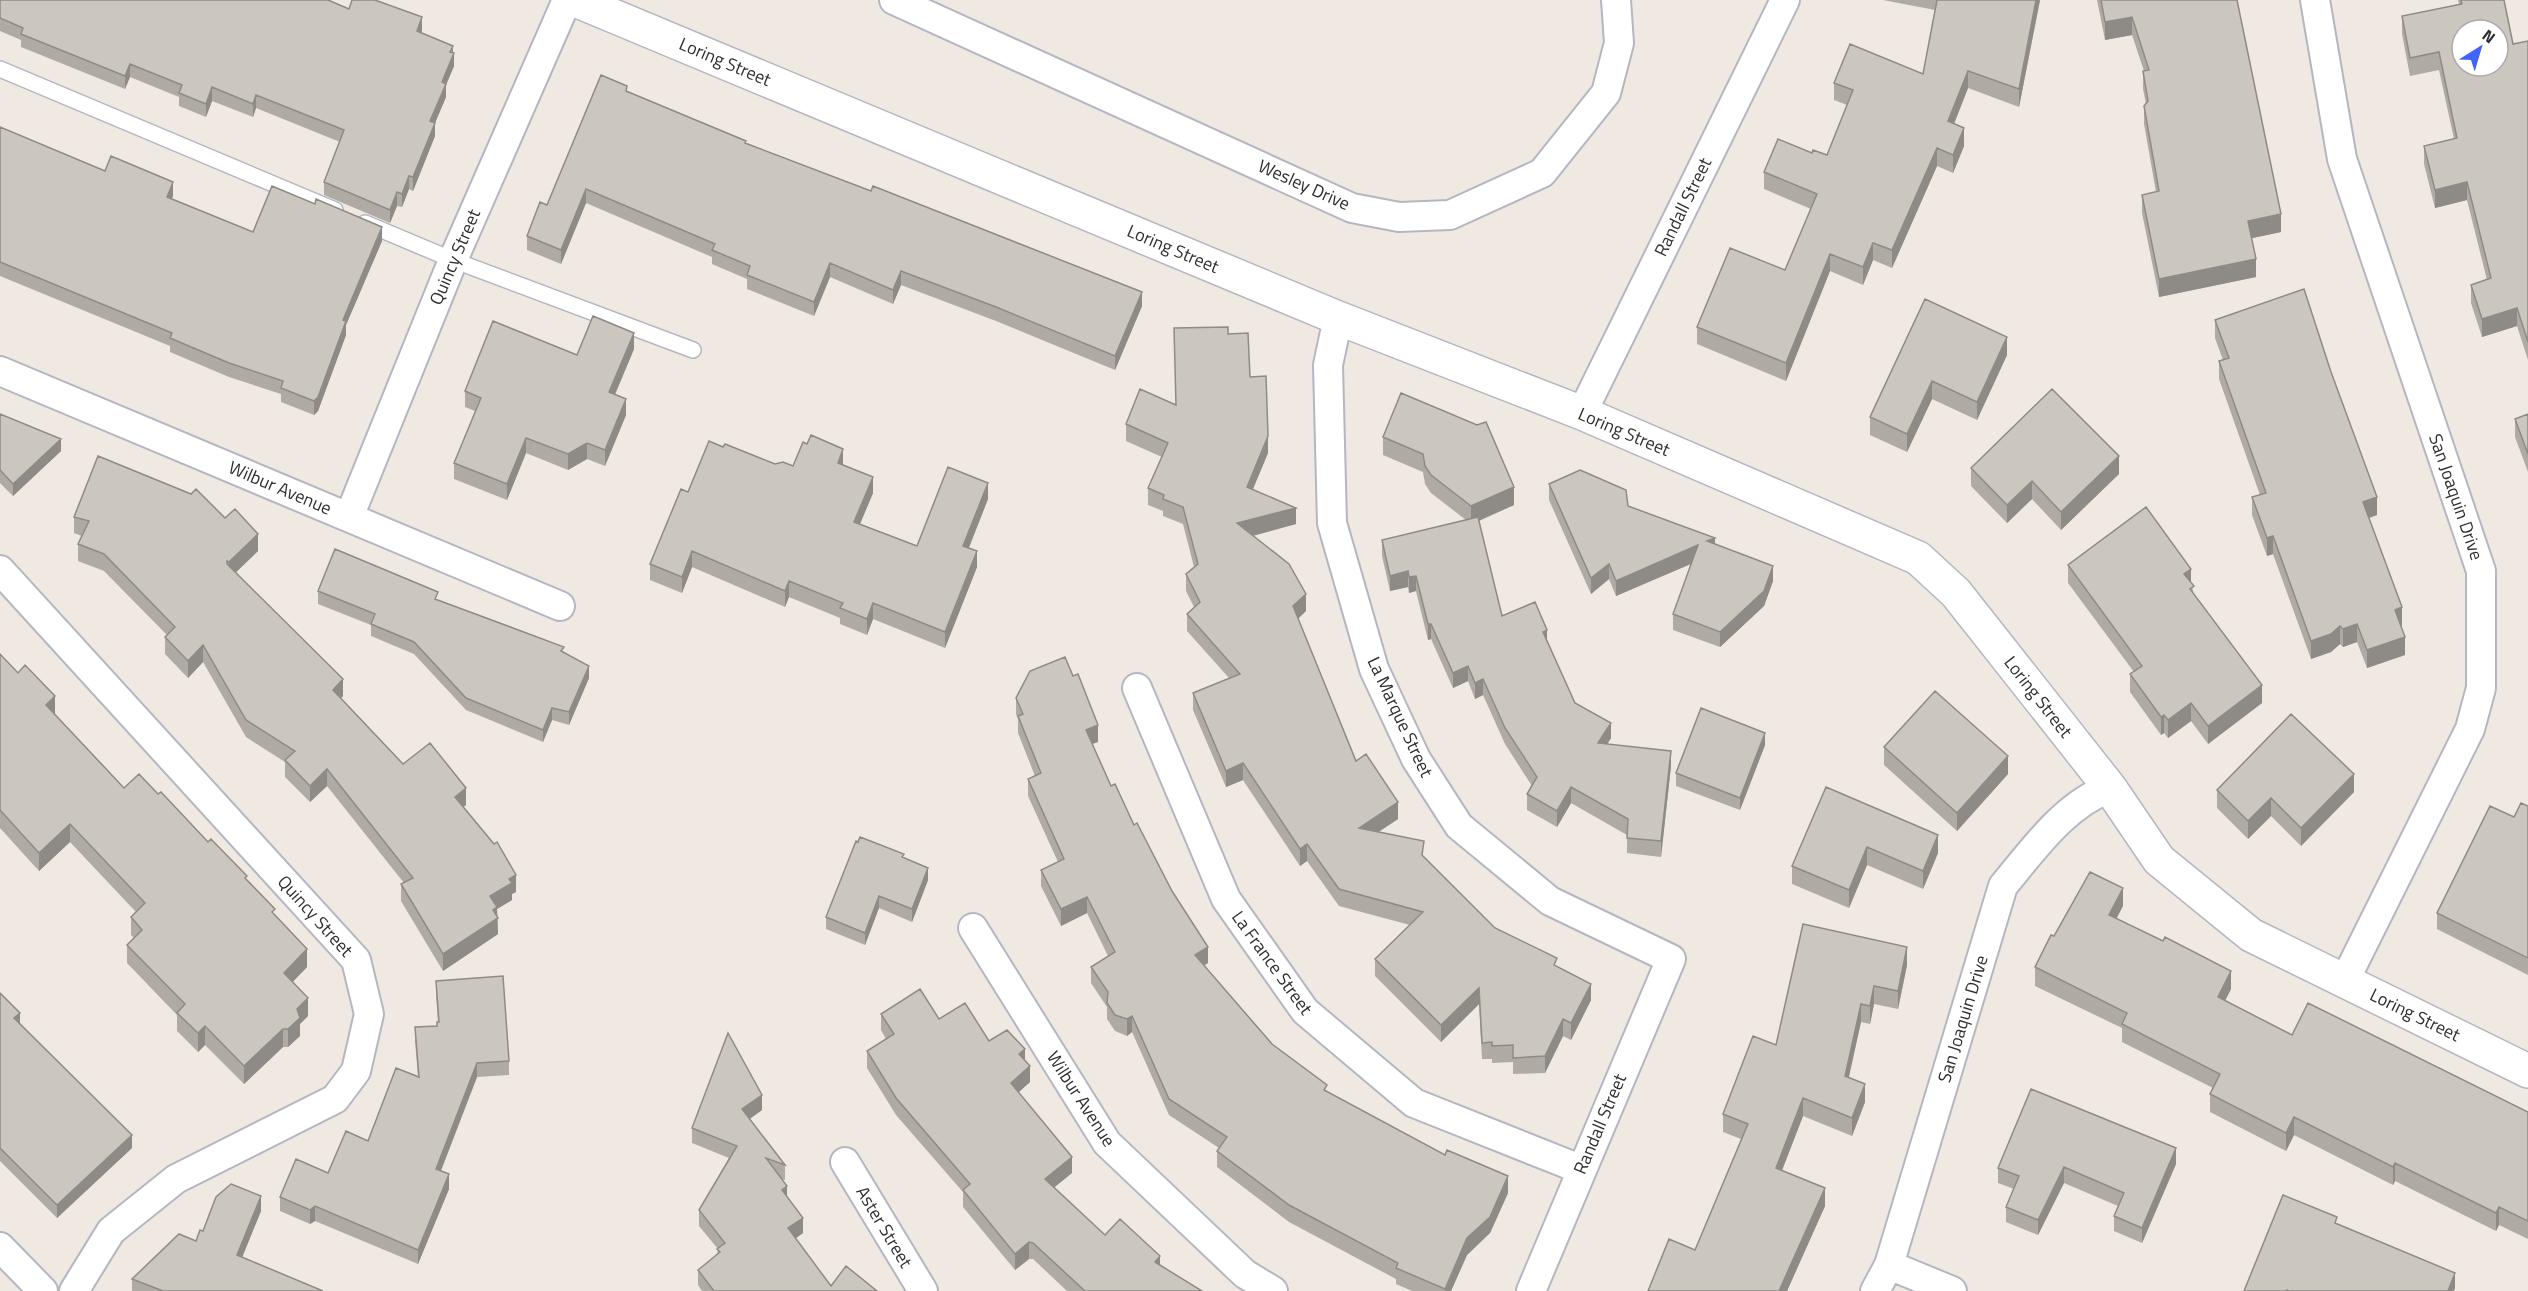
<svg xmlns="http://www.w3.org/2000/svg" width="2528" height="1291" viewBox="0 0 2528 1291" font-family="'Titillium Web',sans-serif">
  <rect width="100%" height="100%" fill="#efe9e1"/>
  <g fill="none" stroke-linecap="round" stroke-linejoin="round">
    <defs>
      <path id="lane" d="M0,69L335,210
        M365,223L453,260L693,350"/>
      <path id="street" d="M894,0L1352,208L1399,217L1450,215L1542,173L1606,93L1619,43L1616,0
        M2315,0L2342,159L2481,571V688L2470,729L2345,980
        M1338,318L1328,365L1332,523L1374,669L1416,759L1459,826L1550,901L1671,959L1531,1291
        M0,371L560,606
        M1582,413L1785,0
        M349,517L453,260L567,0
        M0,570L356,960L369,1014L356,1071L335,1099L176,1179L111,1231L74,1291
        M1137,688L1226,899L1305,1011L1414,1103L1580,1169
        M973,928L1107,1143L1245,1274L1273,1291
        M845,1162L923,1291
        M0,1247L43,1291
        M1889,1265L1952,1291
        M1875,1291L1889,1265L2003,886C2033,850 2065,804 2110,788"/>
      <path id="secondary" d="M575,0L1338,318L1582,413L1918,558L1956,593L2110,788L2159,860L2251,935L2528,1071"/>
    </defs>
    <!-- lane casing -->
    <use href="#lane" stroke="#b4b7c1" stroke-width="18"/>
    <!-- street casing -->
    <use href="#street" stroke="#b4b7c1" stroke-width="32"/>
    <!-- secondary casing -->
    <use href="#secondary" stroke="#b4b7c1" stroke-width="36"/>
    <!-- lane -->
    <use href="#lane" stroke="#fff" stroke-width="15"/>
    <!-- street -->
    <use href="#street" stroke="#fff" stroke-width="28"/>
    <!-- secondary -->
    <use href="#secondary" stroke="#fff" stroke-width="33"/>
  </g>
  <!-- wall -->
  <path fill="#afaba4" d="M0,0L349,9L422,31L421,33L453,52L454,66L446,85V97L435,123V136L413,191L409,189L402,207L397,206L390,223L324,195V182L340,142L256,108L253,117L212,101L206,117L179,106V97L130,77L125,89L21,47V40L0,31Z
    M1883,0H2040L2019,107L1968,88L1954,124L1964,146L1953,173L1937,166L1892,268L1873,260L1863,285L1830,271L1786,381L1697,344V327L1785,270L1811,209L1764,189V172L1812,153L1827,155L1847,105L1834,100V83L1923,74L1935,10Z
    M2097,0H2237L2281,232L2252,238L2256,277L2159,297L2142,213V195L2156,192L2144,124V106L2146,104L2143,89V71H2144L2132,35L2105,40Z
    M2458,0H2504L2513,44L2528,41V360L2517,326L2482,337L2471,303V285L2487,280L2467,200L2435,208L2424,164V146L2454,139L2439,70L2410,76L2402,34V16L2459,4Z
    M627,91L746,143L1142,306L1115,370L996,321L901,285L893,304L830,277L814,316L747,289V279L712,264V257L586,203L561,264L527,250V236Z
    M0,127L105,171L173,196L171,199L253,232L382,241L346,325V335L318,411L314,415L281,402V394L229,377L170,352V346L0,276Z
    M1925,299L2007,355L1977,420L1932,399L1907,452L1870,435V417Z
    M2215,320L2377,515L2369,518L2402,626H2401L2405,655L2367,668L2357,642L2343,647L2340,644L2331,652L2311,659L2273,554L2267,556L2252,515V497L2260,495L2219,379V361L2223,360L2215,338Z
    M1174,328L1228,334L1250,377L1268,453L1253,489L1296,524L1253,536L1306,611L1298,619L1356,761L1398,819L1378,832L1424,858L1495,928L1557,967L1591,1000L1571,1040L1563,1036L1545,1073L1513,1074V1062L1492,1063V1059H1482L1479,1004L1441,1042L1375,976V959L1410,925L1339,906L1307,861L1300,866L1243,780L1226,787L1193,710V693L1229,678L1187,631V614L1194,607L1186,591V574L1194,567L1183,524L1163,516V511L1148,505V488L1162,457L1126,441V424L1176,404Z
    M634,349L615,395L626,415L605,466L587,459L568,470L526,453L507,500L454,479V463L475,411L465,407V391L577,355Z
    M1401,393L1514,505L1479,521L1502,616L1547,640L1575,703L1611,738L1607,744L1671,766L1661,857L1627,853V835L1571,803L1557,827L1527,810V794L1532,786L1505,744L1483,695L1475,699L1468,681L1453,688L1431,639L1428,640L1416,591L1409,593L1408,587L1390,591L1382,556V540L1466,520L1431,493L1425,484L1423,472L1383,455V437Z
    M0,414L61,451L13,496L0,483Z
    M2528,414V472L2515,437V419Z
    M723,447L775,464L793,466L843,465L873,493L860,524L917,546L988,499L969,548L977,567L945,648L873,619L867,635L840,624V618L789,597L785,607L692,567L682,593L650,580V564L688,492Z
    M1971,468L2119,474L2061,530L2032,499L2007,523L1971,486Z
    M1549,484L1628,506L1715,544L1773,581L1764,606L1720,647L1673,630V614L1691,563L1616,596L1609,579L1591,594L1549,500Z
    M74,517L258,551L236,572L343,696L341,698L403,764L466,805L463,807L516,892L512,894V900L497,909L498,934L443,971L401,901V884L404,883L327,786L310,802L285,777V762L246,737L203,662L188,678L165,654V637L167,635L104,571L78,561V544L82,536L74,533Z
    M2068,565L2191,583L2194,594L2262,703L2208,744L2191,721L2168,738L2164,733L2161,735L2130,692V674L2134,672L2068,583Z
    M318,591L438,601L564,652L589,678L569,725L552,720L543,742L466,710L414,654L371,636V625L318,604Z
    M0,654L55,715L124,788L158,794L247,880L275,915L307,967L292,982L308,1016L300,1024V1036L288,1047H283L244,1084L205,1045L198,1052L177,1031V1015L127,963V945L134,938L131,935V917L136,912L70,842L39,871L0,828Z
    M1016,698L1098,742L1092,744L1111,786L1134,825L1208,963L1204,965L1272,1044L1327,1091L1508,1193L1490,1233L1467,1255L1451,1291H1412L1396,1284V1279L1289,1222L1217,1167V1151L1219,1148L1169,1115L1132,1032L1127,1036L1115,1031L1107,1019V1007L1091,983V967L1108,956L1087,913L1061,926L1041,886V870L1058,862L1028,796V779L1035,776L1018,733V719L1016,714Z
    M1765,745L1740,810L1676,786V773Z
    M1884,747L2008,774L1957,831L1884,765Z
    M1826,787L1938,853L1923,889L1867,865L1849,908L1792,884V866Z
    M2217,790L2354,792L2301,846L2271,816L2248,839L2217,808Z
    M2528,806V975L2437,929V913L2514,817Z
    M904,858L928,880L912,922L879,908L865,945L826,929V917Z
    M2123,906L2116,918L2231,989L2225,1000L2292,1035L2528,1112V1239L2499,1225L2496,1231L2395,1181L2393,1185L2294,1135L2286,1151L2210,1112V1094L2213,1088L2122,1042V1028L2035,986V967L2054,936Z
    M1907,965L1898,1009L1874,1004L1870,1024L1861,1022L1848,1078L1865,1102L1852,1136L1803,1116L1782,1170L1825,1206L1787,1291H1648L1695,1250L1741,1139L1723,1132V1114L1776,1045Z
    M436,981L509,1061V1075L477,1077L441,1171L449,1189L418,1264L315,1221L310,1224L280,1211V1197L328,1173L368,1141L418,1077L415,1041V1027L437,1026L438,1022L436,995Z
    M0,993L20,1023L132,1148L57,1218L0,1161Z
    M881,1014L939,1019L989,1041L1025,1060L1030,1082L1019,1092L1072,1173L1054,1187L1105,1235L1160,1265L1202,1291H1067L1033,1259H1029L1015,1270L963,1207V1192L896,1115L867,1068V1051L886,1039L881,1030Z
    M762,1110L750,1119L785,1165V1180L782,1179L787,1197L803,1233L795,1238L831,1286L877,1291H702L698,1285V1270L717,1254L718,1249L699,1226V1210L729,1158L692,1143V1128Z
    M2176,1164L2142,1243L2114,1231V1216L2118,1206L2064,1183L2038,1235L2006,1222V1207L2014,1189L1998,1183V1168Z
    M261,1211L242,1257L323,1291H132V1279L196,1241L203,1231Z"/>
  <!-- shaded-wall -->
  <path fill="#8e8b86" d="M2036,0H2040L2019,107V89Z
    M422,17V31L417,44V31Z
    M2132,17V35L2105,40V22Z
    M453,46V56L454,53V66L446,85V97L435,123V136L413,191V177Z
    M130,64V77L125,89V76Z
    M1968,71V88L1948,139V121Z
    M212,87V101L206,117V104Z
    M256,95V108L253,117V104Z
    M1964,128V146L1953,173V155Z
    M1937,148V166L1892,268V250Z
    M409,176V189L402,207V194Z
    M173,182V196L167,211V197Z
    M2467,182V200L2435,208V190Z
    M586,189V203L561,264V250Z
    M397,192V206L390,223V210Z
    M2281,214V232L2248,239V221Z
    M382,227V241L346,325V335L318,411L314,415V401L343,320Z
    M1873,243V260L1863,285V267Z
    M1830,254V271L1786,381V363Z
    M2256,259V277L2159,297V279Z
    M830,263V277L814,316V302Z
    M901,271V285L893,304V290Z
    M1142,292V306L1115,370V356Z
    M2517,308V326L2482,337V319Z
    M634,333V349L609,408V392Z
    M2007,337V355L1977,420V402Z
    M1932,381V399L1907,452V434Z
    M626,399V415L605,466V450Z
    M1268,436V453L1247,503V487Z
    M526,438V453L507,500V484Z
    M61,439V451L13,496V484Z
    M587,443V459L568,470V454Z
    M843,449V465L838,463Z
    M2119,456V474L2061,530V512Z
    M873,477V493L854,538V522Z
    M2032,481V499L2007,523V505Z
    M988,483V499L963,562V546Z
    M1514,487V505L1471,524V506Z
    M2377,497V515L2363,520V502Z
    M1296,508V524L1237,540V523Z
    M258,534V551L229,579V562Z
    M2273,536V554L2267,556V538Z
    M1715,538V553L1707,541Z
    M1698,545V561L1616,596V581Z
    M692,551V567L682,593V577Z
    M977,551V567L945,648V632Z
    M1609,564V579L1591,594V578Z
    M1773,566V581L1764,606L1720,647V632Z
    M2191,569V587L2184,574Z
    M1408,571V587L1390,591V576Z
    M1416,576V591L1409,593V577Z
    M789,581V597L785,607V591Z
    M1306,594V611L1293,623V606Z
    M873,603V619L867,635V619Z
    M2402,607V626L2395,628V610Z
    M1428,624H1431V639L1428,640Z
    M2357,624V642L2343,647V629Z
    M2340,626V644L2331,652L2311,659V641Z
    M1547,630V646L1543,632Z
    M2405,637V655L2367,668V650Z
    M203,645V662L188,678V661Z
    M589,666V678L569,725V712Z
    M1468,666V681L1453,688V673Z
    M343,679V696L333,707V690Z
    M1483,679V695L1475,699V683Z
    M2262,685V703L2208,744V726Z
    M55,696V714L46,705Z
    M2191,703V721L2168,738V720Z
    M552,708V720L543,742V730Z
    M2164,715V733L2161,735V717Z
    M1611,723V738L1598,759V743Z
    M1098,725V742L1086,746V730Z
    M1765,733V745L1740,810V798Z
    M1671,751V766L1661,857V841Z
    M2008,756V774L1957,831V813Z
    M1243,763V780L1226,787V771Z
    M327,769V786L310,802V786Z
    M2354,774V792L2301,846V828Z
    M1571,787V803L1557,827V811Z
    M466,788V805L455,813V797Z
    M2271,798V816L2248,839V821Z
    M1398,802V819L1359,845V828Z
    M70,824V842L39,871V853Z
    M1938,835V853L1923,889V871Z
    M1307,844V861L1300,866V849Z
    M1867,847V865L1849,908V890Z
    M928,868V880L912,922V909Z
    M516,875V892L512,894V900L497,909L498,934L443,971V954L490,896L509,879Z
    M2123,888V906L2109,933V915Z
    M879,896V908L865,945V933Z
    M1087,897V913L1061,926V909Z
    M1208,947V963L1195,971V955Z
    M1907,947V965L1898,1009V991Z
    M307,949V967L284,991V973Z
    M2231,971V989L2218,1015V997Z
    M1591,984V1000L1571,1040V1023Z
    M1874,986V1004L1870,1024V1006Z
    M1479,988V1004L1441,1042V1025Z
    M308,998V1016L300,1024V1036L288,1047V1029L297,1009Z
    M1861,1004V1022L1845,1095V1076Z
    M20,1013V1025L14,1018Z
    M1132,1016V1032L1127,1036V1019Z
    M1563,1019V1036L1545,1073V1056Z
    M205,1026V1045L198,1052V1033Z
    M283,1029V1047L244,1084V1066Z
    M1025,1049V1066L1019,1054Z
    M477,1063V1077L436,1183V1169Z
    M1030,1066V1082L1011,1099V1083Z
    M1865,1084V1102L1852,1136V1118Z
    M762,1095V1110L742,1124V1109Z
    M1803,1098V1116L1776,1186V1168Z
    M2294,1117V1135L2286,1151V1133Z
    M132,1135V1148L57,1218V1205Z
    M2176,1148V1164L2142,1243V1228Z
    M1072,1157V1173L1045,1195V1179Z
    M2395,1163V1181L2393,1185V1167Z
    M2064,1167V1183L2038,1235V1220Z
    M449,1174V1189L418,1264V1250Z
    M1508,1176V1193L1490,1233L1467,1255L1451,1291H1445L1467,1238Z
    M787,1186V1202L782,1190Z
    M1825,1188V1206L1787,1291H1779Z
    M261,1196V1211L237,1270V1255Z
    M315,1206V1221L310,1224V1210Z
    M2499,1207V1225L2496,1231V1213Z
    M803,1218V1233L788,1244V1228Z
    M1029,1242V1259L1015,1270V1254Z
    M1160,1256V1273L1155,1262Z
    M2455,1273V1288L2454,1291H2448Z"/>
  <!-- building -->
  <path fill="#cbc7bf" stroke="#8e8b86" stroke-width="1.5" fill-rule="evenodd" d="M0,0H328L349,9L352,0H375L422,17L417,31L453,46L450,52L454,53L442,82L446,84L430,121L435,123L413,177L409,176L402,194L397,192L390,210L324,182L344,130L256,95L253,104L212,87L206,104L179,93L182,85L130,64L125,76L21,34L23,28L0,18Z
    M1937,0H2036L2019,89L1968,71L1948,121L1964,128L1953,155L1937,148L1892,250L1873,243L1863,267L1830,254L1786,363L1697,327L1730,248L1785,270L1817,194L1764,172L1778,139L1812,153L1813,150L1827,155L1853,90L1834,83L1850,44L1923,74Z
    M2101,0H2237L2281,214L2248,221L2256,259L2159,279L2142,195L2159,191L2144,106L2148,101L2143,71L2149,70L2132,17L2105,22Z
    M2461,0H2504L2513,44L2528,41V342L2517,308L2482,319L2471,285L2491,278L2467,182L2435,190L2424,146L2457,138L2439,52L2410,58L2402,16L2462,4ZM2462,30H2498V66H2462Z
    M601,75L627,86L626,91L746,141L745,143L871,191L873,186L1142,292L1115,356L996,307L901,271L893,290L830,263L814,302L747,275L750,266L712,250L715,244L586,189L561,250L527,236L540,202L547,205Z
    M0,127L105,171L111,156L173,182L167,197L253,232L272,186L315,204L316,199L382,227L343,320L346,321L318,397L314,401L281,388L283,381L229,363L170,338L172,333L0,262Z
    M2304,289L2331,372L2377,497L2363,502L2402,607L2395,610L2405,637L2367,650L2357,624L2343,629L2340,626L2331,634L2311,641L2273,536L2267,538L2252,497L2266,493L2219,361L2229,358L2215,320Z
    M1925,299L2007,337L1977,402L1932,381L1907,434L1870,417Z
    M593,316L634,333L609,392L626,399L605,450L587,443L568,454L526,438L507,484L454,463L481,398L465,391L493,321L577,355Z
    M1228,327V334L1248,333L1250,377L1266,376L1268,436L1247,487L1296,508L1237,523L1289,564L1306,594L1293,606L1356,761L1366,754L1398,802L1359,828L1424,841L1422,855L1495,928L1557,958L1554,965L1591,984L1571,1023L1563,1019L1545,1056L1513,1058V1045L1492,1046V1042L1482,1043L1479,988L1441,1025L1375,959L1423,912L1339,889L1307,844L1300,849L1243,763L1226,771L1193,693L1240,674L1187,614L1200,602L1186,574L1198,564L1183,507L1163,499L1164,495L1148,488L1168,443L1126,424L1140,389L1176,405L1174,328Z
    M2052,389L2119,456L2061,512L2032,481L2007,505L1971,468Z
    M1401,393L1477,425L1486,422L1514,487L1471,506L1431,475L1425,466L1423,454L1383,437Z
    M0,414L61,439L13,484L0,470Z
    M2528,414V454L2515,419Z
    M811,435L843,449L838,463L873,477L854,522L917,546L948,467L988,483L963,546L977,551L945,632L873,603L867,619L840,608L843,603L789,581L785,591L692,551L682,577L650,564L681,489L688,492L709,441L723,447L725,444L775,464L783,462L793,466L803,442L807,444Z
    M98,456L191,494L196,489L225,518L235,509L258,534L229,562L227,561V564L343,679L333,690L403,764L430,743L466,788L455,797L494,844L497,842L516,875L509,879L512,883L490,896L497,907L493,910L498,918L443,954L401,884L413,878L327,769L310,786L285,760L295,751L246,720L203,645L188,661L165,637L175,627L104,554L78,544L89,521L74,517Z
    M1580,470L1626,490L1628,506L1715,538L1707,541L1773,566L1764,591L1720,632L1673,614L1698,545L1616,581L1609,564L1591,578L1549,484Z
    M2146,507L2191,569L2184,574L2194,586L2190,589L2262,685L2208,726L2191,703L2168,720L2164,715L2161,717L2130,674L2142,666L2068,565Z
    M1478,517L1502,616L1535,602L1547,630L1543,632L1575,703L1611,723L1598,743L1671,751L1661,841L1627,838L1628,819L1571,787L1557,811L1527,794L1537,777L1505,728L1483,679L1475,683L1468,666L1453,673L1431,624H1428L1416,576L1409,577L1408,571L1390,576L1382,540Z
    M335,549L438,592L435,599L564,647L561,651L589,666L569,712L552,708L543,730L466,698L414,642L371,624L375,614L318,591Z
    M0,654L18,673L25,665L55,696L46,705L124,788L139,774L158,794L161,792L208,842L211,839L247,876L245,878L275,909L272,912L307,949L284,973L308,998L297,1009L300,1018L288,1029H283L244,1066L205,1026L198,1033L177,1013L185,1004L127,945L142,930L131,917L145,903L70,824L39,853L0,810Z
    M1065,657L1073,676L1078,674L1098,725L1086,730L1111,786L1115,784L1134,825L1137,823L1172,891L1208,947L1195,955L1272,1044L1327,1085L1324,1090L1445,1155L1447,1150L1508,1176L1490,1217L1467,1238L1445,1289L1396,1268L1398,1263L1289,1205L1217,1151L1227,1137L1169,1099L1132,1016L1127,1019L1115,1015L1107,1003L1108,992L1091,967L1115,952L1087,897L1061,909L1041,870L1064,859L1028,779L1041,773L1018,716L1023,714L1016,698L1030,671Z
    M1935,691L2008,756L1957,813L1884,747Z
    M1701,708L1765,733L1740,798L1676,773Z
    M2291,714L2354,774L2301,828L2271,798L2248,821L2217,790Z
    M1826,787L1938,835L1923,871L1867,847L1849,890L1792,866Z
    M2521,803L2528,806V958L2437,913L2490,806L2514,817Z
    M860,837L904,854L902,857L928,868L912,909L879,896L865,933L826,917L856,841L858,842Z
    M2090,872L2123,888L2109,915L2163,941L2165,937L2231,971L2218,997L2292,1035L2308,1003L2528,1112V1221L2499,1207L2496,1213L2395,1163L2393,1167L2294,1117L2286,1133L2210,1094L2220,1074L2122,1024L2127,1013L2035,967L2051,935L2054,936Z
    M1803,924L1907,947L1898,991L1874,986L1870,1006L1861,1004L1845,1076L1865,1084L1852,1118L1803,1098L1776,1168L1825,1188L1779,1291H1648L1669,1239L1695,1250L1748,1124L1723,1114L1753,1036L1776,1045Z
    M503,976L509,1061L477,1063L436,1169L449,1174L418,1250L315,1206L310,1210L280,1197L296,1159L328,1173L346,1131L368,1141L396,1068L419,1077L415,1027L437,1026V1022H439L436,981Z
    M920,989L939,1019L965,1003L989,1041L1007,1030L1025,1049L1019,1054L1030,1066L1011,1083L1072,1157L1045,1179L1105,1235L1120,1219L1160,1256L1155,1262L1202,1291H1085L1033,1243L1029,1242L1015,1254L963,1190L970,1184L896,1098L867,1051L894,1034L881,1014Z
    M0,993L20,1013L14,1018L132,1135L57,1205L0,1148Z
    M728,1033L762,1095L742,1109L785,1165L766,1158L787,1186L782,1190L803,1218L788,1228L831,1286L846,1266L877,1291H714L698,1270L720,1252L717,1249L725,1243L699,1210L737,1146L692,1128Z
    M2031,1089L2176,1148L2142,1228L2114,1216L2124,1193L2064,1167L2038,1220L2006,1207L2019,1176L1998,1168Z
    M231,1184L261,1196L237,1255L323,1291H163L132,1279L179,1234L196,1241L200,1230L203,1231L216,1197Z
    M2283,1195L2337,1217L2335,1223L2455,1273L2448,1291H2289L2287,1290V1291H2244Z"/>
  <g text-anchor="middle" stroke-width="4.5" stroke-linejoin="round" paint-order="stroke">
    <!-- street labels -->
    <g font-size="18" fill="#2e2e2e" stroke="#fff">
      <text transform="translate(725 62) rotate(23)" y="6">Loring Street</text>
      <text transform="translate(1304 185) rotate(24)" y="6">Wesley Drive</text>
      <text transform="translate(1683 207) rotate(-64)" y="6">Randall Street</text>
      <text transform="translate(1173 249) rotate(23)" y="6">Loring Street</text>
      <text transform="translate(455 257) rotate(-67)" y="6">Quincy Street</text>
      <text transform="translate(1624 432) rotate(23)" y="6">Loring Street</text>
      <text transform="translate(280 488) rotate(23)" y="6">Wilbur Avenue</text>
      <text transform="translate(2456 497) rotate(71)" y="6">San Joaquin Drive</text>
      <text transform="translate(2038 697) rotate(52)" y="6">Loring Street</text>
      <text transform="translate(1400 717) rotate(65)" y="6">La Marque Street</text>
      <text transform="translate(315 916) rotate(48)" y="6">Quincy Street</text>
      <text transform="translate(1272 963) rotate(54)" y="6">La France Street</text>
      <text transform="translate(2415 1015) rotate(26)" y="6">Loring Street</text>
      <text transform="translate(1963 1019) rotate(-73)" y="6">San Joaquin Drive</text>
      <text transform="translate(1081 1099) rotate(57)" y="6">Wilbur Avenue</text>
      <text transform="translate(1600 1124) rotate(-67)" y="6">Randall Street</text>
      <text transform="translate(884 1227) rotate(59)" y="6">Aster Street</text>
    </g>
  </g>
  <!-- north arrow -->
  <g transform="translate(2480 48) rotate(37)"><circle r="28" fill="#ffffff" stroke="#ababab" stroke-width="1.5"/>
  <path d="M0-4.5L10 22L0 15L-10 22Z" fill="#4264fb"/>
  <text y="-9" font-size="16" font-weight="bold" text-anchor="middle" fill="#2e2e2e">N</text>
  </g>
</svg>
